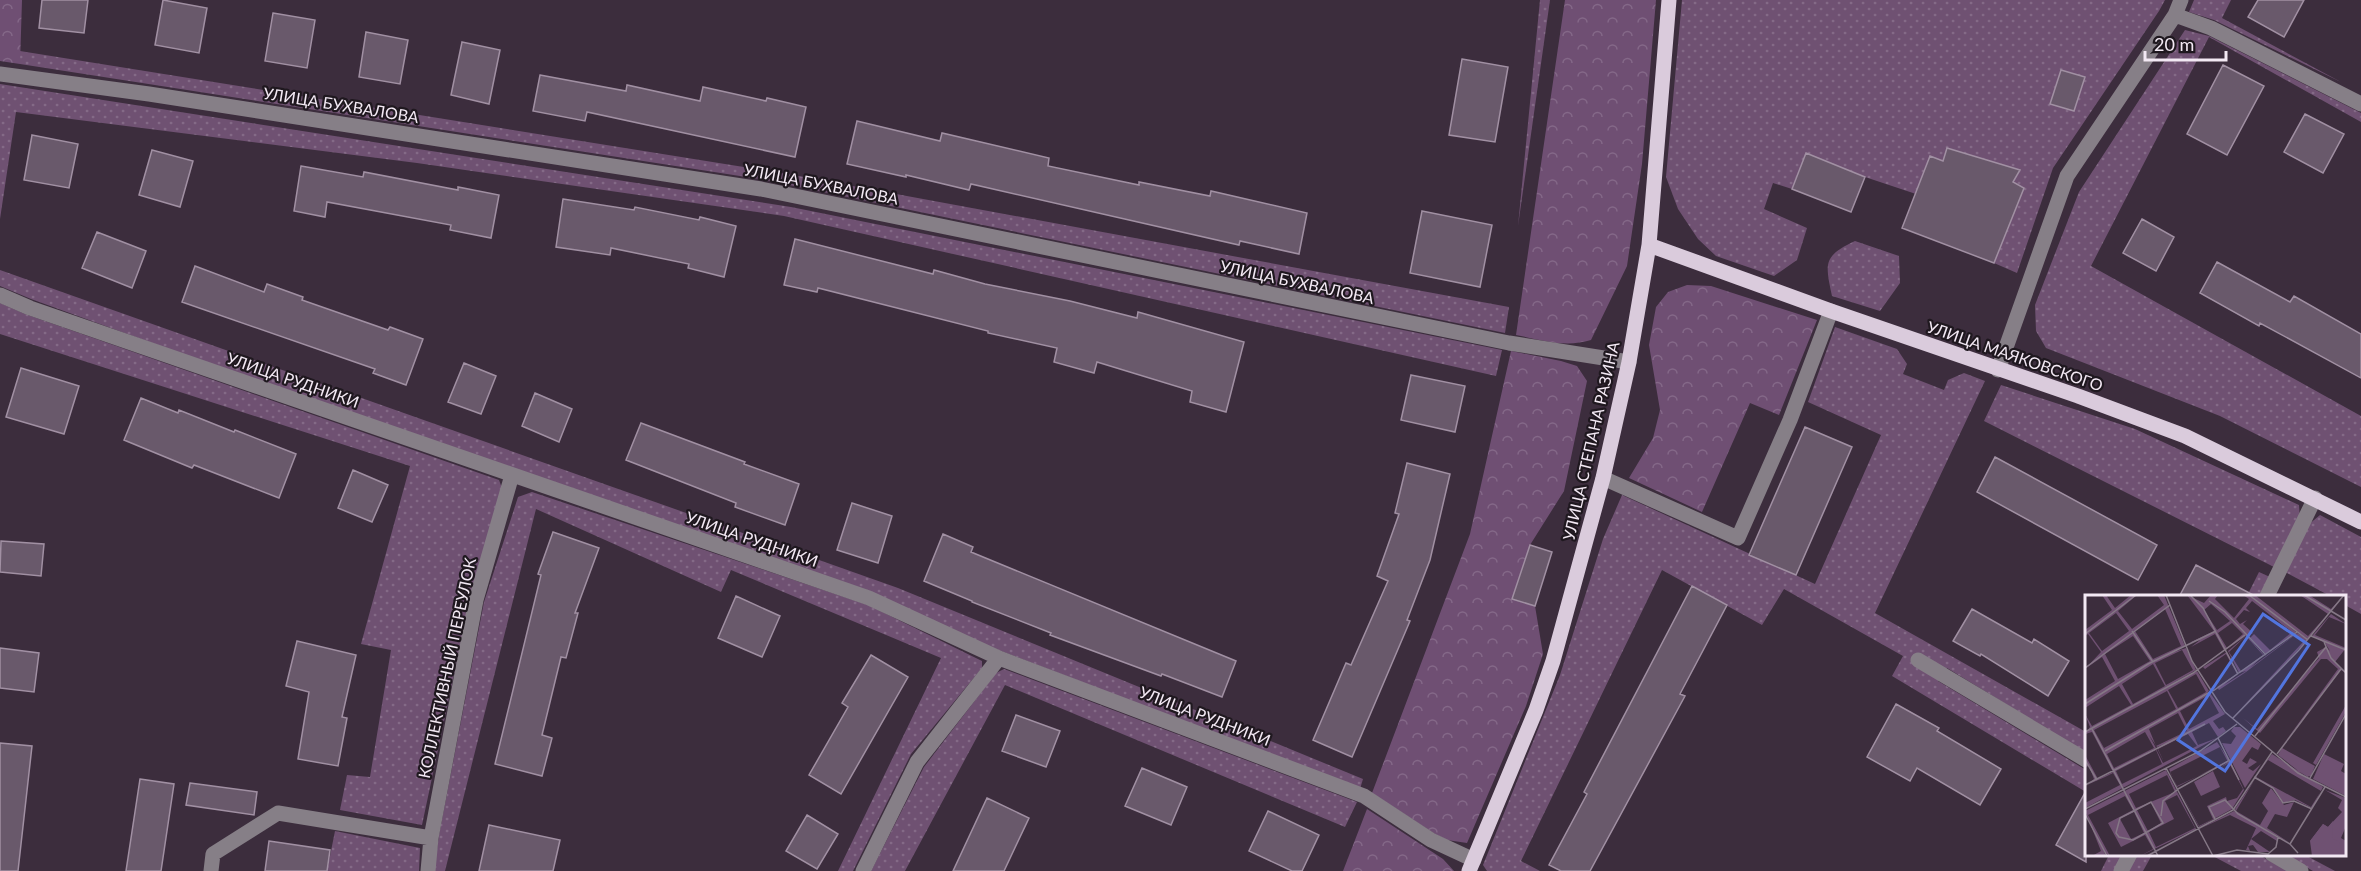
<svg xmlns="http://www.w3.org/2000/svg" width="2361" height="871" viewBox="0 0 2361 871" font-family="Lato,sans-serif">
  <defs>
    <pattern id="green-dots" width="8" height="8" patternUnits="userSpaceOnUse" patternTransform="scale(1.5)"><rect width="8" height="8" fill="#6f5172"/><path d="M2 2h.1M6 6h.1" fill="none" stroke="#846a87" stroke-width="1.8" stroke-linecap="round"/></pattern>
    <pattern id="forest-crowns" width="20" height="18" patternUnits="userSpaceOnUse" patternTransform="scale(1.5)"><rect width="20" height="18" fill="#6f4f73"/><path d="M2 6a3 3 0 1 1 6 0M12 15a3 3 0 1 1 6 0" fill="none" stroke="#846888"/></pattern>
  </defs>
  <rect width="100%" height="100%" fill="#3c2d3d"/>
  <!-- green -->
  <path fill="url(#green-dots)" d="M1540,0H1550L1518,226Z
    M1682,0H2165L2159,11L2053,168L2017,273L1994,263L2024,188L2013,182L2020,170L1947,148L1943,161L1930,157L1916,194L1865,177L1806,153L1792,189L1773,183L1764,209L1807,228L1797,260L1774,276L1716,256L1698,239L1678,209L1666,177Z
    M2194,0H2231L2222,18L2341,82L2214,20L2189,12Z
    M2185,30L2209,36L2361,113V122L2209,37L2091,266L2361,416V487L2220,416L2046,348L2036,331L2035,305L2079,192Z
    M20,51L793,175L1509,307L1505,333L765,180L20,64Z
    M0,84L791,207L1502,350L1496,376L784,216L417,163L16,112L0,219Z
    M1855,241L1899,256L1900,283L1880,311L1832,296C1825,263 1823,256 1855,241Z
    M0,270L898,588L1363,779L1360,789L1001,651L31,299L0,286Z
    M0,303L25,314L499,480L502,488L470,599L422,825L340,810L347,775L370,777L391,650L361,644L410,466L0,334Z
    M1835,327L1897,349L1907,364L1903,374L1944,390L1948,380L1964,373L1985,381L1875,613L2086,732V753L1947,668L1938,681L2086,770V792L1892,676L1903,656L1784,589L1762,625L1662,570L1521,861L1540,871H1487L1483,865L1560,675L1603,539L1622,495L1815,584L1881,435L1808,402Z
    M2001,385L2135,429L2299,505L2300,520L2276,568L1984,421Z
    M532,492L868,605L982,661V668L911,754L853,871H838L941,658L731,570L721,592L536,509L445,871H434L439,835L484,602L518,497Z
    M2320,515L2361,537V614L2345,605L2344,596H2330L2285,572L2308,525Z
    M2259,572L2270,577L2261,596H2247Z
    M1004,669L1357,802L1345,827L1005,685L905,871H871L924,767L996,673Z
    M335,831L420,848L419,871H327Z
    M2109,855H2152L2143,871H2101Z
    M2211,855H2259L2288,871H2241Z
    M2285,855H2305L2335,871H2313Z"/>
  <!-- forest -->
  <path fill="url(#forest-crowns)" d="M0,0H22L20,64L0,61Z
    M1565,0H1656L1642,164L1627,266L1591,340C1565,348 1542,340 1516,335Z
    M1687,285L1711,286L1817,320L1779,415L1750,403L1702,512L1629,478L1653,438L1660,410L1649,345L1656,307L1668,292Z
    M1511,351L1561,361L1577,366L1587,381L1564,491L1530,545L1512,599L1535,606L1543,654L1526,706L1467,843L1447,840L1435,834L1372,793L1470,534Z
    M1367,809L1443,859L1454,871H1343Z"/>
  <!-- building -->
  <path fill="#69596b" stroke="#a190a3" stroke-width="1.5" d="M42,0H88L84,33L39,28Z
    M163,0L207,8L199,53L155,45Z
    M2258,0H2304L2284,37L2248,17Z
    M273,13L315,20L307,68L265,61Z
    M366,32L408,40L400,84L359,77Z
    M462,42L500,50L489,104L451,95Z
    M1462,59L1508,67L1495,142L1449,135Z
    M2223,65L2264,86L2227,155L2187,134Z
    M2061,70L2085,77L2074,111L2050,104Z
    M540,75L626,91L627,85L700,101L703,87L766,101L767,98L806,107L795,157L587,112L585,121L533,111Z
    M2305,114L2344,134L2323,173L2284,152Z
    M857,121L940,141L942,133L1049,158L1048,166L1139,185V182L1210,196L1211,191L1307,213L1299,254L1240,241L1239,245L971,184L969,190L906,175V177L847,164Z
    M32,135L78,144L69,188L24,180Z
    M1947,148L2020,170L2013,182L2024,188L1994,263L1902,228L1930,156L1943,161Z
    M152,150L193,161L180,207L139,195Z
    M1806,153L1865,177L1851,212L1792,189Z
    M301,166L363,177L364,172L458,190V187L499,195L491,238L450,230L451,225L327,202L325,217L294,211Z
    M563,199L634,210L635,207L699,220L700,217L736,226L724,277L688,268L689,264L611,248L610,255L556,247Z
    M1422,211L1492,225L1480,287L1410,273Z
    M2142,219L2174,237L2156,271L2123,253Z
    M97,232L146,251L132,288L82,268Z
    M795,239L933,274L934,270L985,284L1070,301L1137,318L1138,312L1244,342L1226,412L1190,402L1192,391L1097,362L1094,373L1054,362L1057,348L988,333V331L818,288L817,292L784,285Z
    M2217,262L2290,302L2294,296L2361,334V378L2260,323L2259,326L2200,293Z
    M195,266L264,292L267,284L303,297L302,300L388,330L390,327L423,339L406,385L373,373L375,369L182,302Z
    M464,363L496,376L481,414L448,402Z
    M21,368L79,386L64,434L6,417Z
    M1411,375L1465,386L1455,432L1401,420Z
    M535,393L572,409L559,442L522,426Z
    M141,398L178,413L179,410L234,432L235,430L296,454L279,498L194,465L192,468L124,440Z
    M641,423L745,462L744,464L799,484L785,525L735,507L736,503L626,460Z
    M1805,427L1852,447L1796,575L1749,555Z
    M1995,457L2157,545L2138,580L1977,492Z
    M1407,463L1450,474L1430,560L1407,620L1410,621L1352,757L1313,740L1346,663L1351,665L1388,581L1377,576L1399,514L1395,513Z
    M353,470L388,485L372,522L338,508Z
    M852,503L892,516L878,563L837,550Z
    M553,532L599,548L575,613H578L566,658L561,657L542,735L552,738L542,776L495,764L541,575L538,574Z
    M943,534L973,547L971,552L1236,661L1222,697L1162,674L1161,676L1050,635L1051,633L972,602V601L924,581Z
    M1,541L44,544L41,576L0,572Z
    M1530,545L1552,552L1535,606L1512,599Z
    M2196,565L2257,597H2179Z
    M1692,586L1727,605L1680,694L1685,696L1590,871H1561L1549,865L1587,794L1584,792Z
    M736,596L780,616L762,657L718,638Z
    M1972,609L2032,643L2034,639L2069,661L2048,696L1981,654L1980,656L1953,641Z
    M297,641L356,655L342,717L347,718L338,766L298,759L309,692L286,686Z
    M0,648L39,653L34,692L0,688Z
    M871,655L908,677L841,794L809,775L848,707L842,703Z
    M1896,704L1939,728L1937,731L2001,769L1980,805L1917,768L1910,781L1867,757Z
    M1016,715L1060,731L1046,767L1002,751Z
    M0,743L32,746L18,871H0Z
    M1142,768L1187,787L1171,825L1125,806Z
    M140,779L174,784L161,871H126Z
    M190,783L257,792L254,815L186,805Z
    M2086,791V862L2056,845Z
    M987,798L1029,818L1004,871H953Z
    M1268,811L1319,835L1302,871H1292L1249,851Z
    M807,815L838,834L817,869L786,851Z
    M489,825L560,840L553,871H479Z
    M269,841L330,850L327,871H265Z"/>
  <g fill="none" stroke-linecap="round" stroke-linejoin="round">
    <!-- minor -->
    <path stroke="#867f87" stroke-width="15" d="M2175,15L2211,28L2361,104
      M0,74L149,94L761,189L1509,343L1629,362
      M0,295L30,308L869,598L999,658L1364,796L1431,840L1474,860
      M1998,370L2067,176L2175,15L2181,0
      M1603,478L1738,538L1790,420L1831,311
      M2267,596L2315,498
      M1918,660L2086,760
      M2272,854L2301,871
      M211,871L213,854L278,813L431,838
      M428,871L431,838L476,600L512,475
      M863,871L917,762L999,658
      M2121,871L2130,854"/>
    <!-- major -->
    <path stroke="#dacbdc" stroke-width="15" d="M1649,245L1831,311L2078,396L2185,436L2361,522
      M1469,871L1536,710L1553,661L1603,478L1629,362L1649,245L1669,0"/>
  </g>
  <g text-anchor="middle" stroke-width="4.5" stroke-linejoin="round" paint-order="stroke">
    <!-- street labels -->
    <g font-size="16" fill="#f3e9f4" stroke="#1f181f">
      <text transform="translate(341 105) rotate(9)" y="6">УЛИЦА БУХВАЛОВА</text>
      <text transform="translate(821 184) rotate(11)" y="6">УЛИЦА БУХВАЛОВА</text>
      <text transform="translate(1297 282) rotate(12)" y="6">УЛИЦА БУХВАЛОВА</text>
      <text transform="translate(2015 356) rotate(19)" y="6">УЛИЦА МАЯКОВСКОГО</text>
      <text transform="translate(293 380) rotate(19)" y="6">УЛИЦА РУДНИКИ</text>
      <text transform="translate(1591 441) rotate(-77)" y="6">УЛИЦА СТЕПАНА РАЗИНА</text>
      <text transform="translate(752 539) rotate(19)" y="6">УЛИЦА РУДНИКИ</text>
      <text transform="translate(447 668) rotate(-78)" y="6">КОЛЛЕКТИВНЫЙ ПЕРЕУЛОК</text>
      <text transform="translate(1205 716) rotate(21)" y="6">УЛИЦА РУДНИКИ</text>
    </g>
  </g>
  <!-- overview -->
  <g transform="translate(2085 595)">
    <rect width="261" height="261" fill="#3c2d3d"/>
    <path d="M17,0H21L30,13L46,0H52L33,16L47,34L79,10L72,0H79L100,51L89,57L101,53L111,75L27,123L112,76L124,96L117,102L125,98L140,119L128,126L134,134L138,132L141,136L133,142L124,128L107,137L113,150L132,143L0,213V208L35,190L28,178L20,182L4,189L0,192L9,184L4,171L0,172V160L13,184L28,177L7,137L0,139L5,132L0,119L7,131L46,110L34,91L0,113V105L30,86L17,62L0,74L16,57L3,39L0,41V35L27,15ZM80,14L96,51L68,64L50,36ZM31,18L44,36L17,56L4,38ZM48,41L65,66L33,84L20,59ZM97,55L108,75L81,90L70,68ZM68,69L80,91L48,109L37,89ZM111,79L121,97L93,113L83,95ZM82,96L91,114L19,153L9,135ZM124,100L134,118L104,134L95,116ZM93,118L102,136L71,151L64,134ZM60,137L69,153L29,173L22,159ZM103,139L112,151L78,168L71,154L58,160L71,153L64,140L72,152L82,148L72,153L79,167L73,154ZM71,155L77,169L37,189L31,176ZM102,0L119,8L126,0H133L130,4L149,23L164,4L158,0H170L223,41L243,19L215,0H224L246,14L259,0L223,44L185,85L152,118L218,47L210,40L161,77L134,95L132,92L152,79L141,59L120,74L118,72L142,57L153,79L139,90L161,76L154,78L143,56L162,40L118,71L139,55L130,39L106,52L115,45L104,48L129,36ZM167,6L207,37L185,55L169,39L165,43L181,59L211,37L186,17L221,43L212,38L165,73L179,60L162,41L168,38L158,29L162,25L155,29L151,24L159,15L165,17L161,13ZM126,9L145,26L132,35L119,15ZM147,28L158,39L142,53L133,38ZM161,41L178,60L156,76L144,57ZM246,19L261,29L244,22L230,40L261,53L250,67L261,78L256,75L197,151L253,74L242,64H236L175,138L158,123L172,134L234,63L232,57L241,52L245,56L240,48L227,41ZM261,110V117L231,170L228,168ZM149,132H155L176,149L173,155L167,152L157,166L162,169L165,163L172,167L163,173L168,176L176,169L160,193L137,148L146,149L151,141L146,136ZM132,147L144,165L92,192L84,174ZM135,152L143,167L92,191L85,177ZM197,153L230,171L226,181L221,182L193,160ZM187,159L238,192L227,213L210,205L198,208L188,193L170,182ZM183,165L236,196L226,212L171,182ZM239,159L259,169L256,176L261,179V201L228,184ZM145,166L159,195L147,214L114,232L94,194L114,231L128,224L122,211L141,202L142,206L152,203L158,194L144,168L136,172ZM81,175L111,234L55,261L68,254L60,240L36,252L23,228L48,215L40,201L3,220L25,261L19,257L21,261H7L16,256L0,216ZM82,180L90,197L51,213L44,199ZM92,200L110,233L71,252L64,237L89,224L80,206ZM66,208L76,228L63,236L52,215ZM49,217L59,238L46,244L35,224ZM128,176L135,192L116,201L109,187ZM170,184L151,216L175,230L183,216L177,208L186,193L199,210L209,207L202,222L190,219L182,233L205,248L153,219L150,214ZM240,195L261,203V231L256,243L261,246V261L225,246L238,229L243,232L257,217L253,213L257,205ZM149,216L192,242V246L176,236L166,244L185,257H173L168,250L163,251L165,256L161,255L171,233L145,220L114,234Z" fill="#6f5172" fill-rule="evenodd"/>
    <path d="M248,226L247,243L254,247L261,261H227L225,246L238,229L243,232Z" fill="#6f5172"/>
    <path fill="none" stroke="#857886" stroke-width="1.5" d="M81,0L107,66L140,117L213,178L261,202M105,0L118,13L153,79M164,0L223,45M219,0L261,25M124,6L140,17L181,60M47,36L68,67M0,39L51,0M226,41L261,55M239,47L246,63L261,78M0,73L85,10M128,96L212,37M0,109L63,69L131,36M148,123L214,55L259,0M7,134L73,261M0,137L108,78L160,40M170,141L241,52M133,143L154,185M20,156L125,97M192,159L256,74M0,165L12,185M81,173L128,261M169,182L188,193L198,208L209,206L227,214M225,183L261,119M0,190L120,129M93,194L145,165M66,207L78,228L48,245L34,242L31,238L35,223ZM0,214L115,156L152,129M148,215L187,157M0,219L22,261M76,221L78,206L92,195M130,224L124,212L140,205L153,219L205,249L213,258M205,249L240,192M62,261L148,215M128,261L152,255L183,259L191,252L193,242"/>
    <path fill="#5275df" fill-opacity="0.15" stroke="#5275df" stroke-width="3" d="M178,19L224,50L140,176L93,145Z"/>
    <rect width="261" height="261" fill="none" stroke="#f3e9f4" stroke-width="3"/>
  </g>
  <!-- scale -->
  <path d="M2145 51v9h81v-9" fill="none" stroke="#f3e9f4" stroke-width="3"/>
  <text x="2154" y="51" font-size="18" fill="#f3e9f4" stroke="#1f181f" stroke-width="4.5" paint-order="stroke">20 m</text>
</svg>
